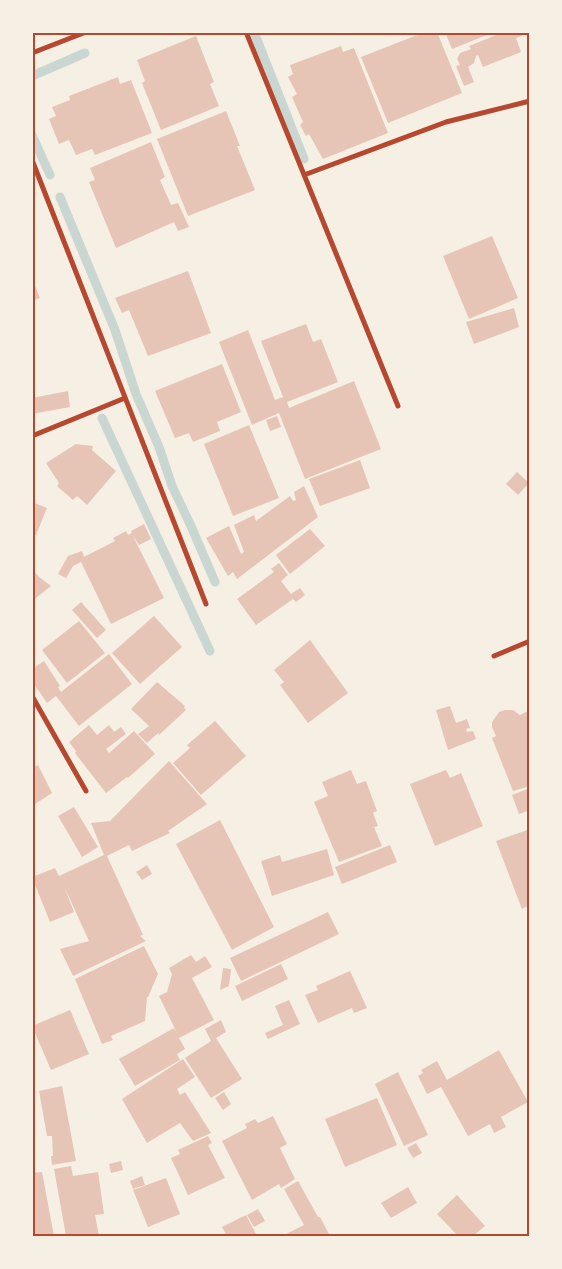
<svg xmlns="http://www.w3.org/2000/svg" width="562" height="1269" viewBox="0 0 562 1269" font-family="'Exo 2',sans-serif">
  <rect width="100%" height="100%" fill="#f6efe4"/>
  <g fill="none" stroke-linecap="round" stroke-linejoin="round">
    <!-- stream -->
    <path stroke="#c9d6d2" stroke-width="9" d="M254,32L304,159
      M32,76L85,53
      M32,135L50,175
      M60,197L115,330L136,394L159,447L172,486L191,526L215,582
      M102,418L210,651"/>
  </g>
  <!-- building -->
  <path fill="#e6c5b7" d="M425,32H437L462,93L388,123L361,57Z
    M445,32H492V33L452,49Z
    M504,32H521L522,36L516,38L521,52L483,67L478,55L476,56L474,63L468,67L474,82L464,86L456,66L460,65L457,59L460,53L471,49L469,46Z
    M196,36L214,82L210,84L219,106L161,130L142,83L145,81L137,60Z
    M341,46L343,52L354,48L388,133L323,159L309,134L306,136L300,125L303,122L292,97L297,94L288,77L293,74L290,65Z
    M118,77L120,84L131,80L152,133L95,155L92,149L76,155L69,140L59,144L49,119L56,116L52,107L70,100L69,96Z
    M226,111L240,146H237L255,190L188,216L157,139Z
    M151,142L165,177L160,180L171,205L178,203L189,227L178,231L174,222L116,248L89,182L95,180L90,168Z
    M492,236L518,298L469,319L443,256Z
    M188,271L211,333L148,356L129,310L122,313L115,298Z
    M32,279L40,298L32,301Z
    M514,308L519,327L474,344L466,322Z
    M306,324L313,342L321,339L338,382L287,402L289,408L354,381L381,449L305,479L279,413L252,425L219,342L248,330L275,400L283,397L261,341Z
    M222,364L241,412L217,422L220,431L193,442L189,433L175,438L155,391Z
    M68,391L70,407L32,414V398Z
    M277,416L281,427L270,431L266,420Z
    M249,425L279,498L233,516L204,444Z
    M76,444L93,446L92,450L116,471L87,505L77,496L73,500L57,486L59,483L46,463Z
    M360,460L370,488L320,506L309,479Z
    M517,472L529,483L518,495L506,484Z
    M304,486L318,517L237,579L233,572L228,576L206,538L229,526L241,554L244,552L234,525L254,515L256,521L290,496L293,501L296,500L294,492Z
    M32,502L47,508L36,535L32,534Z
    M144,524L151,539L139,545L133,536L164,598L111,624L81,562L73,566L66,578L58,574L68,556L82,551L84,557L115,541L113,538L126,531L128,535L132,533L131,531Z
    M310,529L325,546L290,574L276,555Z
    M279,563L288,575L281,581L291,594L300,588L305,595L296,602L293,599L256,625L237,599L274,572L271,569Z
    M32,569L39,577L51,586L32,601Z
    M81,602L106,630L97,638L72,610Z
    M154,616L182,647L140,684L112,653Z
    M79,621L105,653L67,683L42,650Z
    M310,640L348,693L308,723L280,685L284,682L274,670Z
    M109,654L132,684L79,726L56,696L47,703L32,681V669L44,661L60,686L58,687L61,692Z
    M157,682L185,706L184,708L186,710L159,735L158,733L147,743L138,734L149,726L131,709Z
    M450,706L456,723L467,719L470,728L466,729L467,732L473,731L476,739L448,750L436,710Z
    M505,710H513L520,715L530,710V786L513,791L492,738L496,736L492,727V722L499,712Z
    M215,721L246,756L201,795L173,763L190,748L187,745Z
    M89,725L97,735L109,725L114,732L121,727L126,734L106,749L109,753L134,731L155,754L128,778L127,777L106,793L75,753L76,751L69,742Z
    M169,761L207,804L168,831L170,833L132,851L129,845L107,856L143,935L140,936L146,941L73,976L60,949L89,941L64,886L74,912L50,922L32,877L55,868L59,876L104,855L91,823L110,821Z
    M38,765L52,793L32,806V768Z
    M351,770L357,784L366,781L377,811L373,813L378,826L374,827L382,846L339,862L314,802L328,796L322,782Z
    M446,770L450,778L461,773L483,826L435,846L410,784Z
    M530,788V810L519,814L512,795Z
    M74,807L98,847L82,857L58,816Z
    M220,820L274,927L232,950L176,844Z
    M530,829V905L522,909L496,841Z
    M390,845L397,862L342,884L335,867Z
    M327,849L334,875L272,896L261,861L280,855L282,862Z
    M147,865L152,874L142,880L136,872Z
    M328,912L339,934L241,981L230,958Z
    M144,946L158,974L148,997H147L145,1021L111,1036L113,1040L102,1044L75,979Z
    M191,955L196,962L205,956L212,967L192,978L214,1020L179,1038L185,1049L177,1054L180,1060L135,1086L119,1059L174,1028L178,1035L159,996L167,992L172,974L169,968Z
    M281,964L288,979L242,1001L235,986Z
    M223,968L231,969L229,986L220,990Z
    M350,971L367,1008L354,1013L352,1008L318,1023L305,995L318,990L316,986Z
    M289,1000L300,1024L268,1039L265,1033L283,1025L275,1006Z
    M70,1010L89,1054L51,1070L32,1026Z
    M221,1020L226,1032L216,1038L242,1079L211,1098L185,1058L211,1041L205,1029Z
    M499,1050L528,1102L501,1117L506,1127L494,1133L490,1124L468,1136L441,1087L427,1094L418,1076L423,1073L421,1070L437,1061L447,1080Z
    M183,1059L195,1077L177,1089L180,1095L185,1092L211,1133L193,1141L180,1123L147,1143L122,1099Z
    M398,1072L428,1135L404,1146L375,1084Z
    M62,1086L76,1161L52,1165L51,1156H53L52,1136H47L39,1091Z
    M224,1092L231,1104L223,1110L215,1098Z
    M377,1098L397,1145L345,1167L325,1119Z
    M273,1116L287,1144L280,1148L295,1179L281,1188L279,1184L252,1200L222,1141L247,1128L245,1124L255,1119L258,1123Z
    M208,1136L212,1143L208,1145L225,1178L188,1195L171,1158L180,1154L178,1150Z
    M416,1143L422,1153L413,1158L407,1148Z
    M121,1161L123,1170L111,1173L109,1164Z
    M71,1166L73,1176L98,1172L104,1214L95,1215L99,1236H66L54,1169Z
    M42,1172L54,1236H32V1173Z
    M142,1176L145,1185L133,1189L130,1181Z
    M166,1178L180,1214L148,1227L133,1190Z
    M298,1181L318,1217H320L330,1236H282L304,1225L284,1189Z
    M408,1187L417,1203L391,1218L381,1203Z
    M457,1195L485,1226L473,1236L472,1235L470,1236H458L437,1214Z
    M258,1209L265,1221L254,1227L247,1215Z
    M246,1215L257,1236H227L222,1227Z"/>
  <g fill="none" stroke-linecap="round" stroke-linejoin="round">
    <!-- minor -->
    <path stroke="#b5482f" stroke-width="5" d="M246,32L398,406
      M32,53L86,32
      M32,160L206,604
      M304,175L446,122L530,101
      M32,436L125,398
      M494,656L530,641
      M32,696L86,791"/>
  </g>
  <!-- border -->
  <rect width="562" height="1269" fill="none" stroke="#f6efe4" stroke-width="68"/>
  <rect x="34" y="34" width="494" height="1201" fill="none" stroke="#b5482f" stroke-width="2"/>
</svg>
